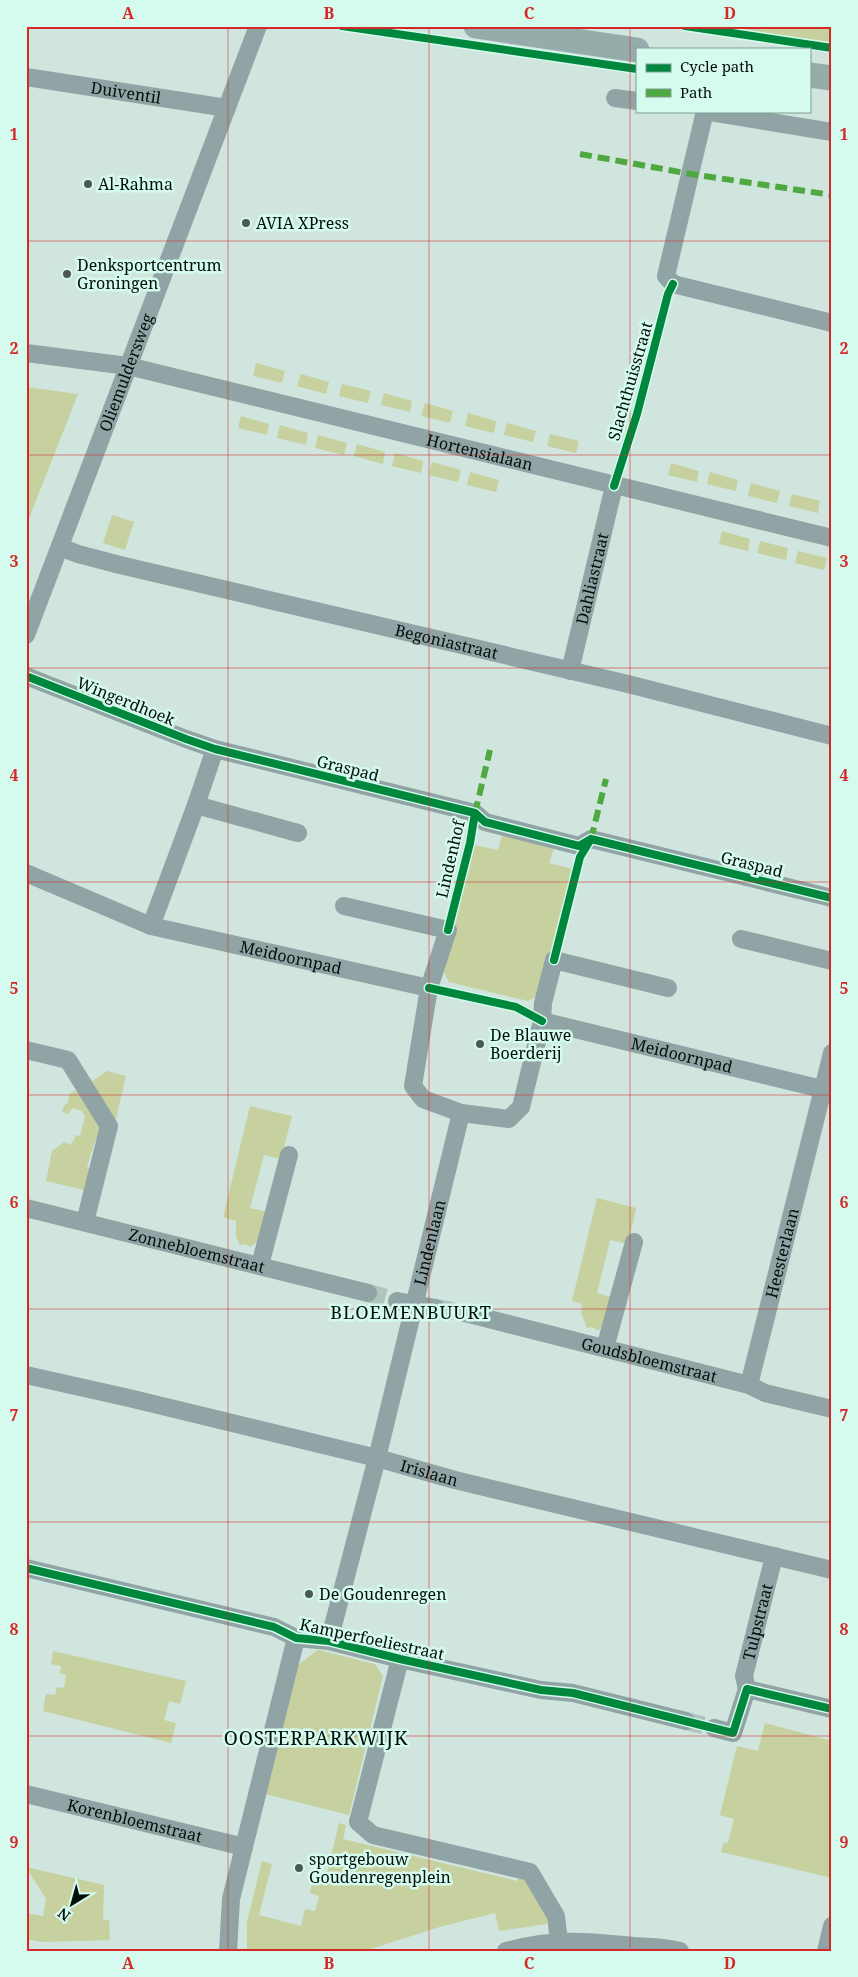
<svg xmlns="http://www.w3.org/2000/svg" width="858" height="1977" viewBox="0 0 858 1977" font-family="'Noto Serif',serif">
  <rect width="100%" height="100%" fill="#cfe5dd"/>
  <!-- green -->
  <path fill="#c6d19f" d="M712,26H832V44Z
    M256,363L285,371L282,383L253,376Z
    M301,374L329,382L326,394L297,386Z
    M342,384L371,391L368,403L339,396Z
    M26,387L78,394L26,526Z
    M384,393L412,401L410,412L381,405Z
    M425,403L453,411L450,423L421,416Z
    M468,413L496,421L494,433L465,426Z
    M241,416L269,424L267,435L238,428Z
    M507,423L536,431L533,442L504,435Z
    M280,425L308,433L306,445L277,438Z
    M550,434L579,441L576,453L547,446Z
    M318,435L347,443L344,455L315,448Z
    M357,444L385,452L383,464L354,456Z
    M395,453L423,461L421,473L392,466Z
    M432,462L461,470L458,482L429,475Z
    M671,463L699,471L697,482L668,475Z
    M470,472L499,480L496,492L467,485Z
    M710,472L738,480L736,491L707,484Z
    M751,483L780,491L777,503L748,496Z
    M792,494L820,501L818,513L789,506Z
    M112,515L134,522L125,550L103,543Z
    M722,531L750,539L748,551L719,544Z
    M760,541L788,548L786,560L757,553Z
    M798,551L827,558L824,570L795,563Z
    M502,834L554,848L549,863L573,869L539,995L528,1001L449,982L443,971L474,845L498,850Z
    M107,1071L126,1076L115,1123L91,1082Z
    M80,1088L103,1128L101,1136L95,1141L87,1167L93,1172L88,1191L46,1181L52,1151L64,1142L71,1145L76,1135L80,1136L85,1116L82,1111L73,1108L68,1114L62,1112L65,1104L68,1103L69,1094Z
    M250,1106L292,1116L281,1159L264,1155L250,1208L267,1212L258,1241L250,1247L246,1244L240,1245L236,1237V1221L223,1217Z
    M597,1198L636,1208L628,1244L610,1240L597,1293L614,1298L605,1323L598,1331L592,1327L587,1328L581,1313L582,1304L572,1301Z
    M318,1650L375,1664L383,1676L349,1815L265,1794L295,1667Z
    M53,1651L186,1681L180,1704L169,1701L164,1720L176,1723L171,1743L43,1711L46,1694L55,1695L57,1687L64,1688L66,1675L60,1673L61,1666L51,1664Z
    M765,1723L832,1741V1878L721,1852L724,1842L728,1843L734,1819L720,1815L737,1746L758,1751Z
    M339,1823L346,1825L343,1839L517,1881L520,1875L528,1880L548,1915L547,1924L499,1931L495,1913L443,1926L364,1951H247V1922L262,1861L272,1864L259,1915L301,1926L305,1909L315,1911L319,1896L310,1893L314,1874L326,1877Z
    M26,1867L104,1885L103,1920H109L110,1940L42,1942L26,1939V1913L43,1916L46,1899Z"/>
  <g fill="none" stroke-linecap="round" stroke-linejoin="round">
    <!-- minor-tunnel -->
    <path stroke="#b0c5be" stroke-width="18" stroke-dasharray="18 9" stroke-linecap="butt" d="M368,1293L397,1301
      M436,1308L465,1313
      M686,1721L714,1728"/>
    <!-- minor -->
    <g stroke="#91a4a5" stroke-width="18">
      <path id="s1" d="M26,77L227,108"/>
      <path d="M615,98L637,101"/>
      <path d="M704,111L832,132"/>
      <path d="M705,111L666,276L673,284L832,323"/>
      <path id="s2" d="M26,353L128,366L832,538"/>
      <path id="s3" d="M60,547L78,554L120,565L628,684L832,736"/>
      <path id="s4" d="M26,635L258,26"/>
      <path id="s5" d="M570,671L614,486"/>
      <path d="M26,676L186,739L215,749L475,813L485,822L579,846L591,839L832,898"/>
      <path d="M196,805L298,833"/>
      <path id="s6" d="M26,873L151,926L429,988"/>
      <path d="M344,906L448,930L429,988L413,1086L423,1099L461,1113L509,1119L521,1107L542,1021L543,1003L554,960L668,988"/>
      <path d="M151,926L196,805L215,749"/>
      <path d="M741,939L832,961"/>
      <path id="s7" d="M542,1021L822,1089"/>
      <path d="M26,1050L68,1060L109,1126L85,1222"/>
      <path id="s8" d="M26,1208L368,1293"/>
      <path d="M260,1265L289,1155"/>
      <path d="M397,1301L436,1308"/>
      <path id="s9" d="M465,1313L749,1385L765,1393L832,1409"/>
      <path d="M605,1348L634,1242"/>
      <path id="s10" d="M26,1375L129,1398L377,1458L455,1480L832,1570"/>
      <path id="s11" d="M749,1385L832,1053"/>
      <path d="M26,1568L274,1627L296,1638L329,1641L400,1659L541,1690L573,1693L686,1721"/>
      <path id="s12" d="M329,1641L377,1458L461,1113"/>
      <path d="M400,1659L358,1822L373,1835L530,1872L556,1916L559,1941"/>
      <path id="s13" d="M747,1689L744,1676L774,1556"/>
      <path d="M714,1728L733,1733L747,1689L832,1709"/>
      <path id="s14" d="M26,1794L244,1847"/>
      <path d="M228,1951L231,1899L296,1638"/>
      <path d="M506,1951C554,1938 585,1941 634,1946C649,1947 665,1947 680,1951"/>
      <path d="M826,1951L832,1926"/>
    </g>
    <!-- secondary -->
    <path stroke="#94adab" stroke-width="25" d="M476,26L637,50
      M809,75L832,78"/>
    <!-- quiet -->
    <path stroke="#50a841" stroke-width="6" stroke-dasharray="12 6" stroke-linecap="butt" d="M580,154L691,174L832,195
      M475,813L490,750
      M591,839L606,779"/>
    <defs>
      <path id="cycleway" d="M342,26L637,69
        M685,26L832,48
        M614,486L637,414L668,294L673,284
        M26,676L186,739L215,749L475,813L485,822L579,846L591,839L832,898
        M448,930L470,843L475,813
        M554,960L580,857L591,839
        M429,988L516,1007L542,1021
        M26,1568L274,1627L296,1638L329,1641L400,1659L541,1690L573,1693L733,1733L747,1689L832,1709"/>
    </defs>
    <!-- cycleway casing -->
    <use href="#cycleway" stroke="#d4fbed" stroke-width="11"/>
    <!-- cycleway -->
    <use href="#cycleway" stroke="#00873e" stroke-width="8"/>
  </g>
  <!-- grid -->
  <path fill="none" stroke="#d62828" stroke-width="1" stroke-opacity="0.55" d="M228,26V1951M429,26V1951M630,26V1951M26,241H832M26,455H832M26,668H832M26,882H832M26,1095H832M26,1309H832M26,1522H832M26,1736H832"/>
  <!-- markers -->
  <g fill="#4a5954" stroke="#d4fbed" stroke-width="2">
    <circle cx="88" cy="184" r="5"/>
    <circle cx="246" cy="223" r="5"/>
    <circle cx="67" cy="274" r="5"/>
    <circle cx="480" cy="1044" r="5"/>
    <circle cx="309" cy="1594" r="5"/>
    <circle cx="299" cy="1868" r="5"/>
  </g>
  <g text-anchor="middle" stroke-width="5" stroke-linejoin="round" paint-order="stroke">
    <!-- street labels -->
    <g font-size="16" fill="#030e0b" stroke="#d4fbed">
      <text dy="6" stroke="none"><textPath href="#s1" startOffset="101">Duiventil</textPath></text>
      <text dy="6" stroke="none"><textPath href="#s4" startOffset="281">Oliemuldersweg</textPath></text>
      <text transform="translate(630 381) rotate(-74)" y="6">Slachthuisstraat</text>
      <text dy="6" stroke="none"><textPath href="#s2" startOffset="465">Hortensialaan</textPath></text>
      <text dy="6" stroke="none"><textPath href="#s5" startOffset="95">Dahliastraat</textPath></text>
      <text dy="6" stroke="none"><textPath href="#s3" startOffset="398">Begoniastraat</textPath></text>
      <text transform="translate(126 701) rotate(22)" y="6">Wingerdhoek</text>
      <text transform="translate(348 768) rotate(14)" y="6">Graspad</text>
      <text transform="translate(450 859) rotate(-77)" y="6">Lindenhof</text>
      <text transform="translate(752 864) rotate(14)" y="6">Graspad</text>
      <text dy="6" stroke="none"><textPath href="#s6" startOffset="279">Meidoornpad</textPath></text>
      <text dy="6" stroke="none"><textPath href="#s7" startOffset="144">Meidoornpad</textPath></text>
      <text dy="6" stroke="none"><textPath href="#s12" startOffset="411">Lindenlaan</textPath></text>
      <text dy="6" stroke="none"><textPath href="#s8" startOffset="176">Zonnebloemstraat</textPath></text>
      <text dy="6" stroke="none"><textPath href="#s11" startOffset="136">Heesterlaan</textPath></text>
      <text dy="6" stroke="none"><textPath href="#s9" startOffset="190">Goudsbloemstraat</textPath></text>
      <text dy="6" stroke="none"><textPath href="#s10" startOffset="415">Irislaan</textPath></text>
      <text dy="6" stroke="none"><textPath href="#s13" startOffset="69">Tulpstraat</textPath></text>
      <text transform="translate(372 1639) rotate(12)" y="6">Kamperfoeliestraat</text>
      <text dy="6" stroke="none"><textPath href="#s14" startOffset="112">Korenbloemstraat</textPath></text>
    </g>
    <!-- poi labels -->
    <g font-size="16" fill="#030e0b" stroke="#d4fbed" text-anchor="start">
      <text x="98" y="190">Al-Rahma</text>
      <text x="256" y="229">AVIA XPress</text>
      <text x="77" y="271">Denksportcentrum<tspan x="77" dy="18">Groningen</tspan></text>
      <text x="490" y="1041">De Blauwe<tspan x="490" dy="18">Boerderij</tspan></text>
      <text x="319" y="1600">De Goudenregen</text>
      <text x="309" y="1865">sportgebouw<tspan x="309" dy="18">Goudenregenplein</tspan></text>
    </g>
    <!-- neighbourhood labels -->
    <g font-size="18" letter-spacing="1" fill="#030e0b" stroke="#d4fbed">
      <text x="411" y="1319">BLOEMENBUURT</text>
    </g>
    <!-- quarter labels -->
    <g font-size="19" letter-spacing="1" fill="#030e0b" stroke="#d4fbed">
      <text x="316" y="1745">OOSTERPARKWIJK</text>
    </g>
  </g>
  <!-- border -->
  <rect width="858" height="1977" fill="none" stroke="#d4fbed" stroke-width="55"/>
  <!-- legend -->
  <rect x="636" y="48" width="175" height="65" fill="#d4fbed" stroke="#809c93"/>
  <rect x="646" y="64" width="25" height="8" fill="#00873e" stroke="#809c93"/>
  <text x="680" y="72" font-size="15" fill="#030e0b">Cycle path</text>
  <rect x="646" y="89" width="25" height="8" fill="#50a841" stroke="#809c93"/>
  <text x="680" y="98" font-size="15" fill="#030e0b">Path</text>
  <!-- north arrow -->
  <g transform="translate(72 1904) rotate(217)" stroke="#d4fbed" stroke-width="4" paint-order="stroke">
  <path d="M0-4L9 19L0 12L-9 19Z" fill="#030e0b"/>
  <text y="-8" font-size="14" font-weight="bold" text-anchor="middle" fill="#030e0b">N</text>
  </g>
  <rect x="28" y="28" width="802" height="1922" fill="none" stroke="#d62828" stroke-width="2"/>
  <g font-size="16" text-anchor="middle" font-weight="bold" fill="#d62828">
    <text x="128" y="19">A</text>
    <text x="329" y="19">B</text>
    <text x="529" y="19">C</text>
    <text x="730" y="19">D</text>
    <text x="14" y="140">1</text>
    <text x="844" y="140">1</text>
    <text x="14" y="354">2</text>
    <text x="844" y="354">2</text>
    <text x="14" y="567">3</text>
    <text x="844" y="567">3</text>
    <text x="14" y="781">4</text>
    <text x="844" y="781">4</text>
    <text x="14" y="994">5</text>
    <text x="844" y="994">5</text>
    <text x="14" y="1208">6</text>
    <text x="844" y="1208">6</text>
    <text x="14" y="1421">7</text>
    <text x="844" y="1421">7</text>
    <text x="14" y="1635">8</text>
    <text x="844" y="1635">8</text>
    <text x="14" y="1848">9</text>
    <text x="844" y="1848">9</text>
    <text x="128" y="1969">A</text>
    <text x="329" y="1969">B</text>
    <text x="529" y="1969">C</text>
    <text x="730" y="1969">D</text>
  </g>
</svg>
